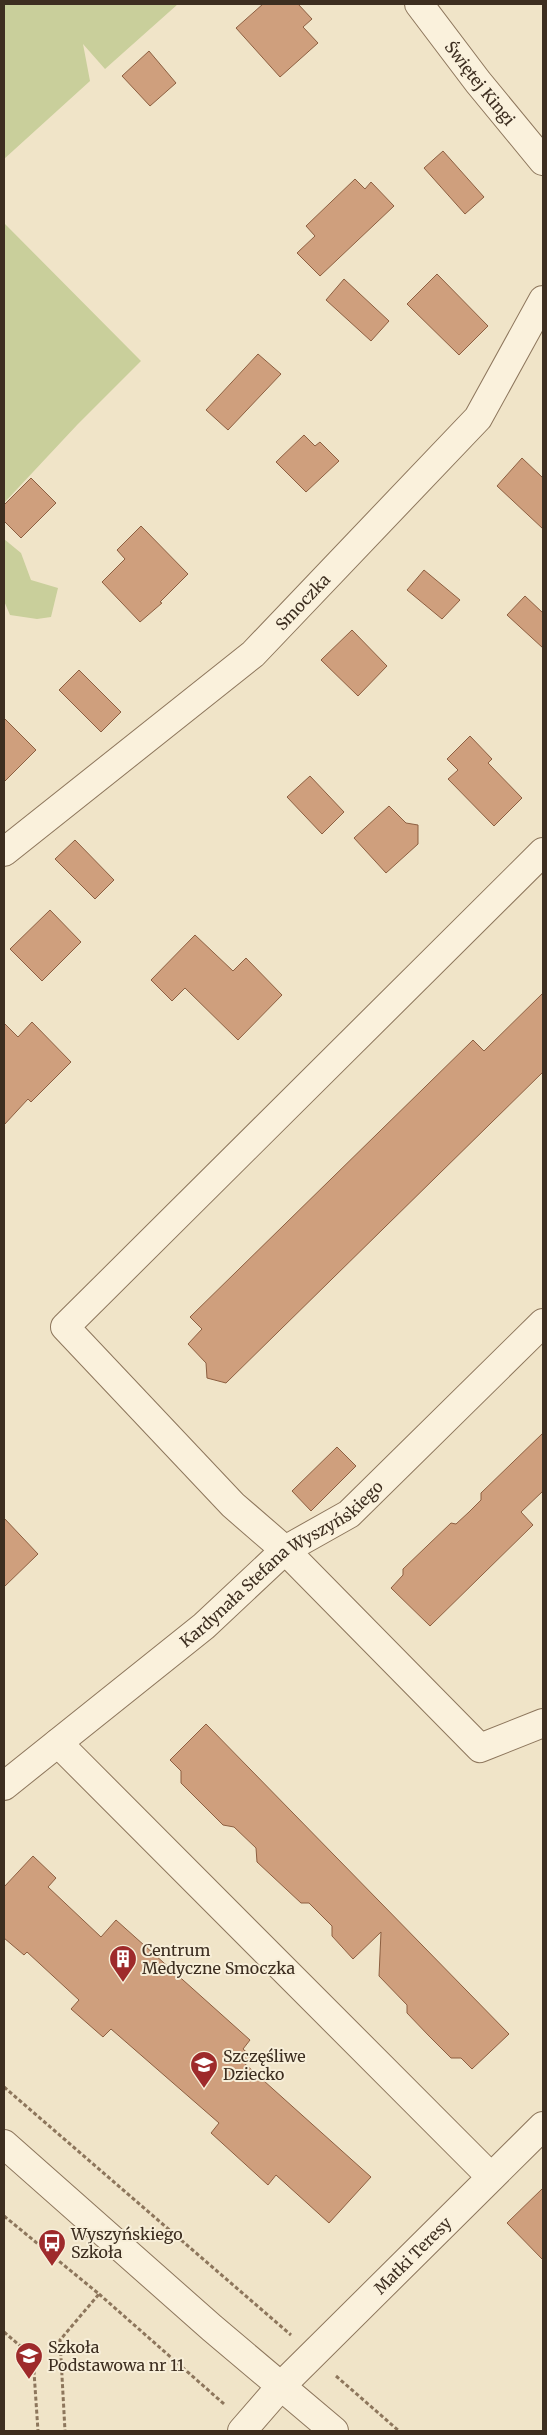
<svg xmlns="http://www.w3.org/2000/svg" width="547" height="2435" viewBox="0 0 547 2435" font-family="Merriweather,serif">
  <rect width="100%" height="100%" fill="#f0e4c8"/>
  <!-- green -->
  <path fill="#c9cf9b" d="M4,4H178L105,69L83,44L90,81L4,159Z
    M4,223L141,361L77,425L4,503Z
    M4,539L21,553L31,580L58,588L51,617L37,619L10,615L4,601Z"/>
  <!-- building -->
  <path fill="#cf9f7d" stroke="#8d5f41" d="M263,4H298L312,19L303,27L318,43L280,77L236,28Z
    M149,51L176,83L150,106L122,76Z
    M443,151L484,197L465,214L424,168Z
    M355,179L365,189L371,182L394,206L320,276L297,253L315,236L306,226Z
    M437,274L488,326L459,355L407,304Z
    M344,279L389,321L371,341L326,300Z
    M258,354L281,374L228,430L206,410Z
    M304,435L315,446L320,442L339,461L306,492L276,462Z
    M522,458L543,478V529L497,486Z
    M31,478L56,503L21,538L4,521V505Z
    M141,526L188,574L160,602L162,603L140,622L102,582L125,559L117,550Z
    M424,570L460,600L442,619L407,590Z
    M525,596L543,613V648L507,615Z
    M352,630L387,666L358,696L321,660Z
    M79,670L121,712L101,732L59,690Z
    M4,718L36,750L4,782Z
    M470,736L492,759L488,763L522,798L494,826L448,779L458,770L447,759Z
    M310,776L344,812L322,834L287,797Z
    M389,806L406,823L418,825V844L386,873L354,838Z
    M75,840L114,880L95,899L55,859Z
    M50,910L81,942L42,981L10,949Z
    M195,935L233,971L246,958L282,995L238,1040L185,988L172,1001L151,980Z
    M543,993V1072L226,1383L207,1378L206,1363L188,1344L202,1329L190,1317L473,1040L484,1051Z
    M32,1022L71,1062L31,1102L28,1099L4,1125V1023L18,1037Z
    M543,1433V1491L521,1512L533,1525L430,1626L391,1588L403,1575V1569L451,1523L456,1524L469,1512L481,1500V1493Z
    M337,1447L356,1466L311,1511L292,1491Z
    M4,1518L38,1554L4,1587Z
    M206,1724L509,2034L472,2069L461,2058H451L429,2036L407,2013V2005L379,1976L381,1932L353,1959L332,1936V1926L309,1903H301L257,1862L256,1848L234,1827L223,1825L181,1783V1771L170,1760Z
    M33,1856L56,1878L48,1887L101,1937L116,1920L250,2040L243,2049L251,2056L244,2063L371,2177L329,2223L276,2175L268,2185L211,2133L219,2123L111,2029L103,2037L71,2009L79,2000L27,1952L24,1955L4,1938V1887Z
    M543,2188V2260L507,2223Z"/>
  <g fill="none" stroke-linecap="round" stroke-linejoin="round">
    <defs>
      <g id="minor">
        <path id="s1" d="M419,4L478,82L543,161"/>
        <path id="s2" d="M4,852L253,654L478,418L543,300"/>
        <path d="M543,852L65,1327L233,1505L285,1550L480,1748L543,1723"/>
        <path d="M58,1743L491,2177"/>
        <path id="s3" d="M4,1786L204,1626L285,1550L349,1514L543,1323"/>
        <path d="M4,2144L212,2328L334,2431"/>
        <path id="s4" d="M242,2431L282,2385L543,2126"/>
      </g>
    </defs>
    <!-- minor casing -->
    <use href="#minor" stroke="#8d765c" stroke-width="30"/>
    <!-- path -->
    <path stroke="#8d765c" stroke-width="3" stroke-dasharray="4 2.5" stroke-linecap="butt" d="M4,2087L291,2335
      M4,2216L99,2294L60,2340L65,2431
      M99,2294L224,2404
      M4,2332L33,2357L38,2431
      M336,2376L399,2431"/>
    <!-- minor -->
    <use href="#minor" stroke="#faf1dc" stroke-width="28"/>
  </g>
  <!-- icons -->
  <defs>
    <symbol id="building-pin" viewBox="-11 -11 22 30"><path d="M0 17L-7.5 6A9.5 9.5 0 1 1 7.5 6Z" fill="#9e2a2b" stroke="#f7eed8"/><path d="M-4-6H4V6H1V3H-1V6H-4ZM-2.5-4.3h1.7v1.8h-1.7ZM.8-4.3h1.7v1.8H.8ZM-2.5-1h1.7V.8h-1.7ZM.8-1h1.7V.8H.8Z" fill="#fff"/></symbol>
    <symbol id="school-pin" viewBox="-11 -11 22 30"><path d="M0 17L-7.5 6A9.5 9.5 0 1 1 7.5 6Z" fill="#9e2a2b" stroke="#f7eed8"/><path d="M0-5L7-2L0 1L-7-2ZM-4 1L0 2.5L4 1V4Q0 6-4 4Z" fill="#fff"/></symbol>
    <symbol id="bus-pin" viewBox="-11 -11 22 30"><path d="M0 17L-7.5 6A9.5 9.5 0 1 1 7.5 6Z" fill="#9e2a2b" stroke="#f7eed8"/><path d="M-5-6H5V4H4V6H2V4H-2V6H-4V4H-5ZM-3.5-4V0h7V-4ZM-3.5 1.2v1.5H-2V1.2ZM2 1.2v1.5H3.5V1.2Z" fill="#fff"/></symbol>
  </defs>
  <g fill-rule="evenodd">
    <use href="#building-pin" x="107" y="1943" width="32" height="43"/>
    <use href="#school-pin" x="188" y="2049" width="32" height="43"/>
    <use href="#bus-pin" x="36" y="2227" width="32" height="43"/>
    <use href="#school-pin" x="13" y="2340" width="32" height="43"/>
  </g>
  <g text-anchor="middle" stroke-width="4" stroke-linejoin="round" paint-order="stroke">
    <!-- street labels -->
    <g font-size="16" fill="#3d2e20" stroke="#f7eed8">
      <text dy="6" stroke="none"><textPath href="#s1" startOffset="100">Świętej Kingi</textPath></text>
      <text dy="6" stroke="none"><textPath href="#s2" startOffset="390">Smoczka</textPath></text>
      <text dy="6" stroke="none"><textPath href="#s3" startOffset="356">Kardynała Stefana Wyszyńskiego</textPath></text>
      <text dy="6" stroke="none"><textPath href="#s4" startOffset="245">Matki Teresy</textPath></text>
    </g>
    <!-- poi labels -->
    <g font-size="16" fill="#3d2e20" stroke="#f7eed8" text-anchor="start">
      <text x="142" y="1956">Centrum<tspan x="142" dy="18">Medyczne Smoczka</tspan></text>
      <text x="223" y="2062">Szczęśliwe<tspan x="223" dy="18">Dziecko</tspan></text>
      <text x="71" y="2240">Wyszyńskiego<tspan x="71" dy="18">Szkoła</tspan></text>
      <text x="48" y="2353">Szkoła<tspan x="48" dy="18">Podstawowa nr 11</tspan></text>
    </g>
  </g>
  <!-- border -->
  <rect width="547" height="2435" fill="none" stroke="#3d2e20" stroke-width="10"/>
</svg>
